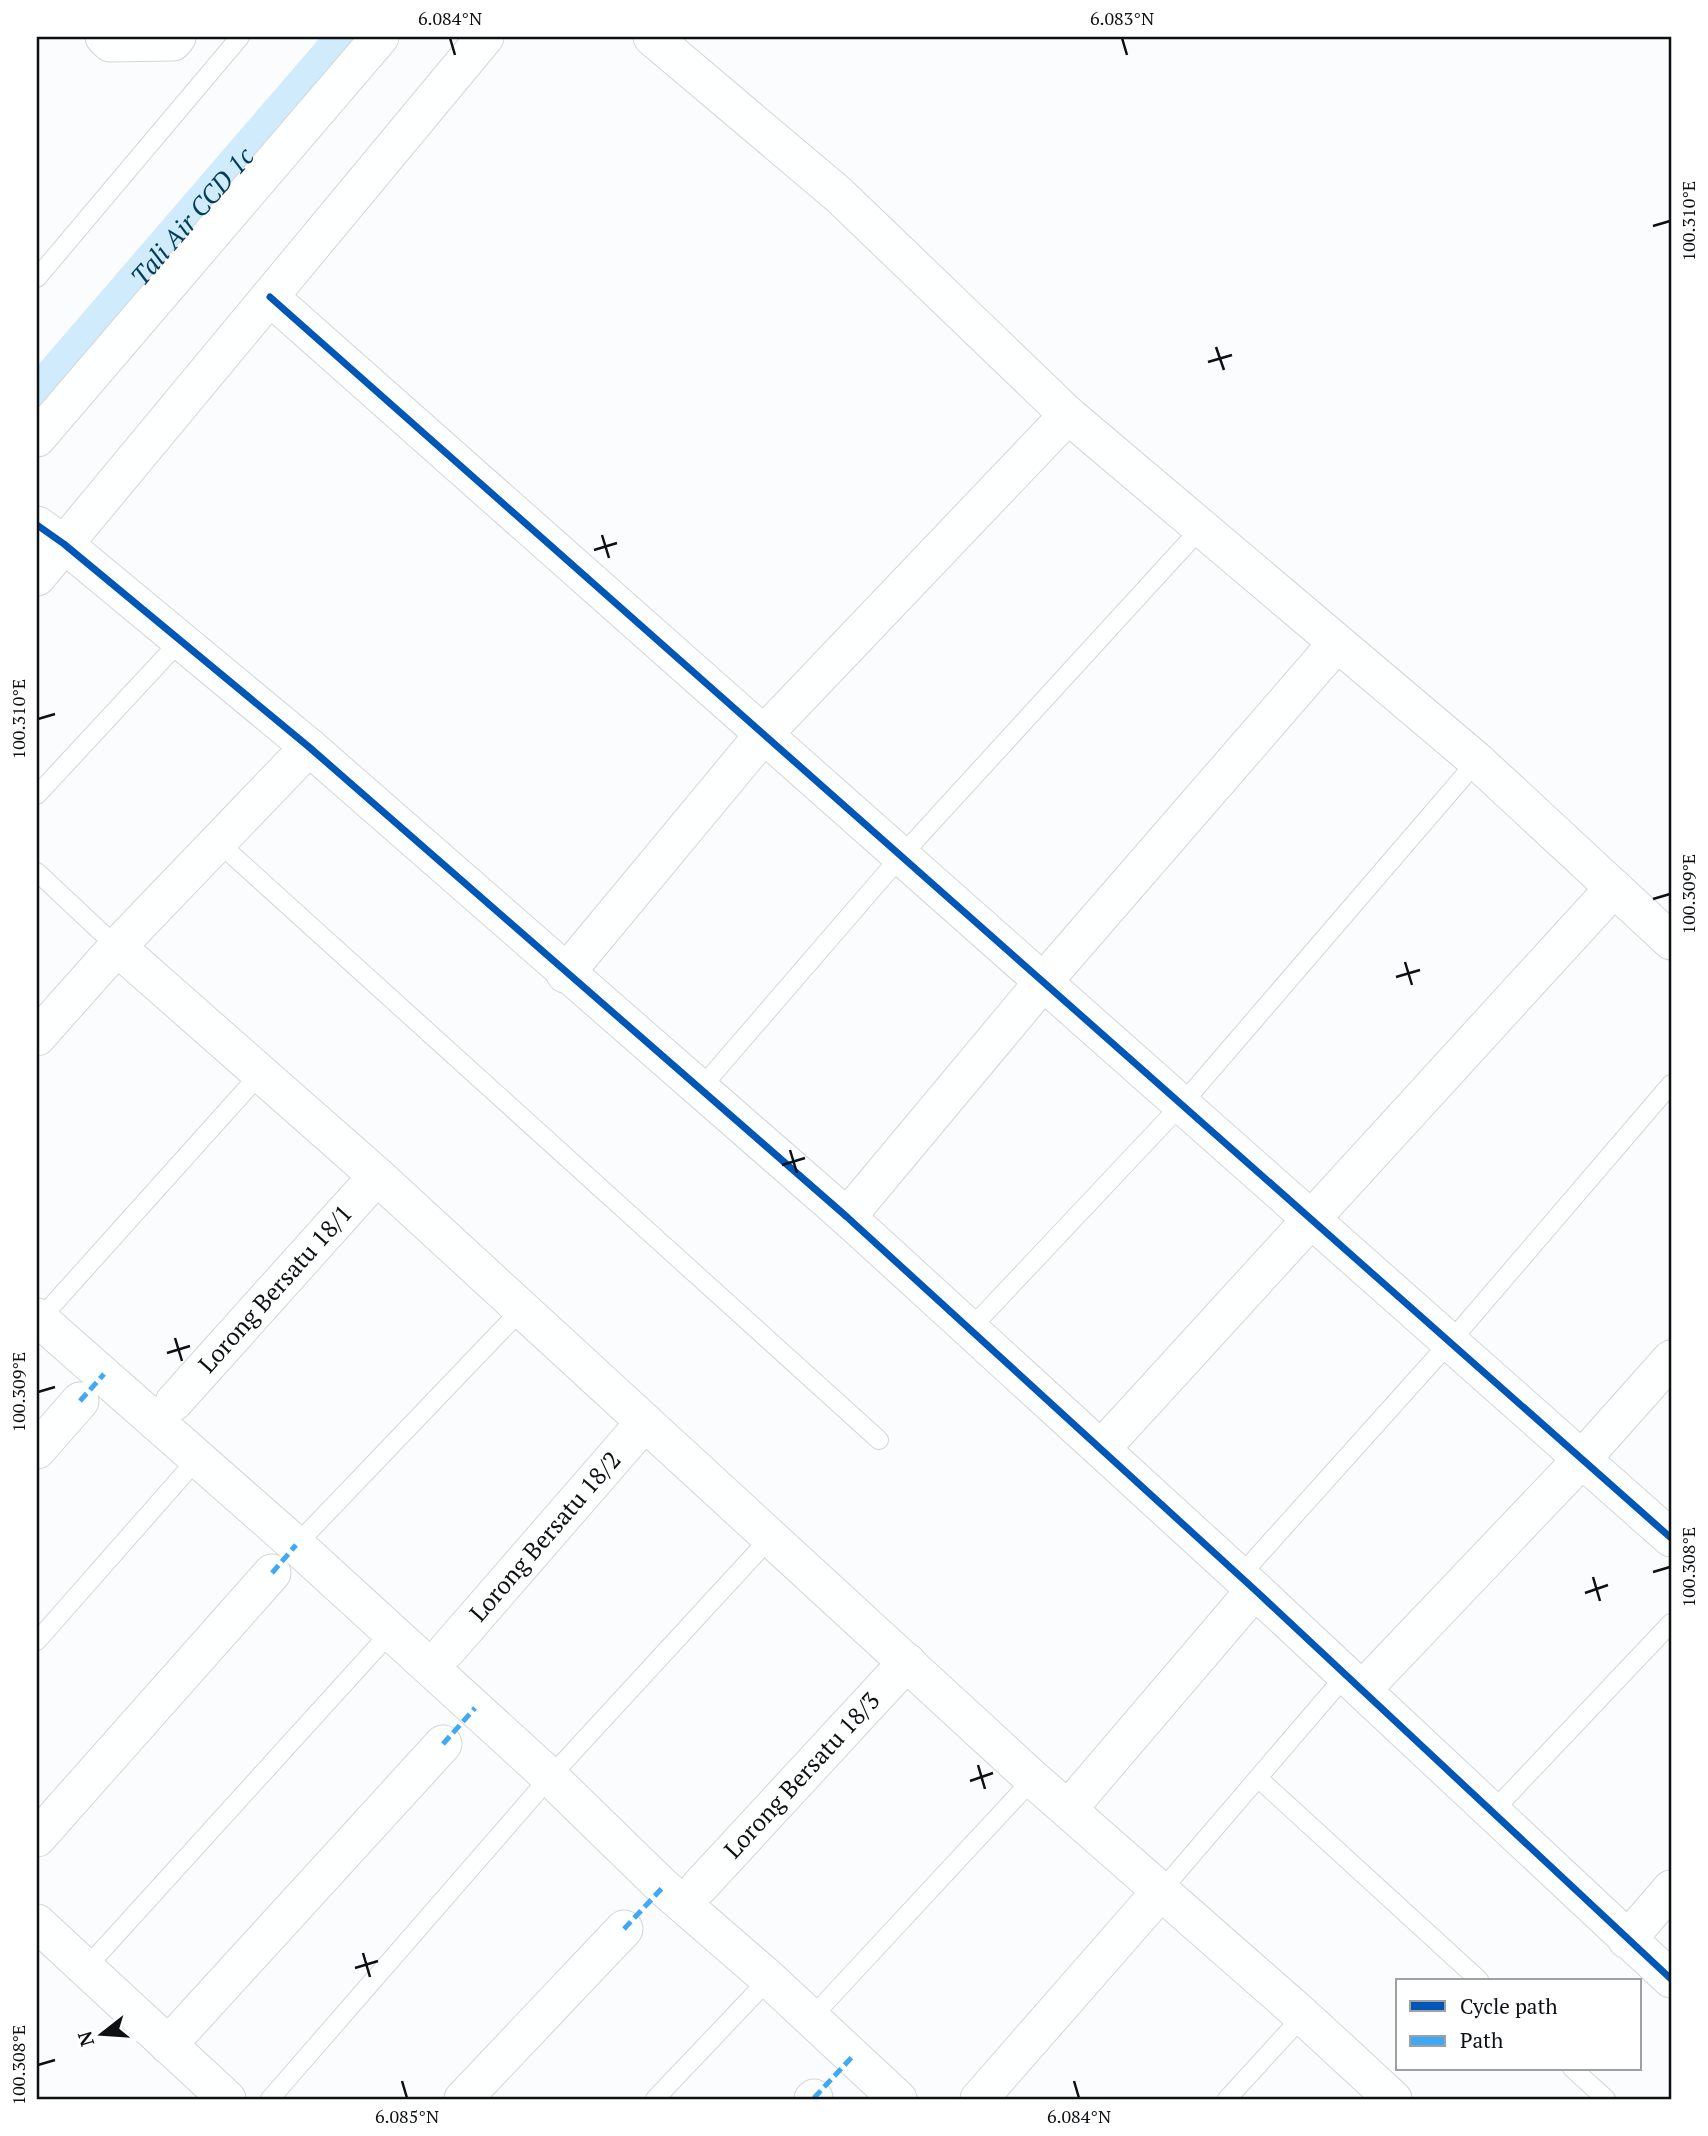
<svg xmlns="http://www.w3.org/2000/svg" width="1708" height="2136" viewBox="0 0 1708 2136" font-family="'PT Serif',serif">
  <rect width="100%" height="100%" fill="#fafcfd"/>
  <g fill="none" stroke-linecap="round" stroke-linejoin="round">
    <!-- canal -->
    <path stroke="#cfebfc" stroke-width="40" id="s1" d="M37,397L347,37"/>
    <defs>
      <path id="lane" d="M37,278L240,37
        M37,795L180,641
        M219,843L879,1440
        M37,872L117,947
        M700,1089L901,856L1203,526
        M40,1319L260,1074
        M971,1328L1182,1104L1477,761
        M296,1545L522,1309
        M1240,1576L1450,1342L1671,1084
        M37,1641L198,1458
        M1258,1778L1479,1980
        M1493,1811L1671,1623
        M1161,1891L1346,1675
        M86,1968L391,1632
        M811,2018L1033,1779
        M1572,2068L1606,2099
        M270,2099L550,1777L770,1538
        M655,2099L769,1979
        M1227,2099L1303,2016"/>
      <g id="street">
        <path d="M104,37L110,43L173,42L177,37"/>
        <path d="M652,37L839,195L1068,415L1477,761L1671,941"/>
        <path d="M270,297L1671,1538"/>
        <path d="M37,438L380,37"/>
        <path d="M37,525L64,544L309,747L847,1217L1255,1590L1671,1979"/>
        <path d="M37,577L485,37"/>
        <path d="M117,947L377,1176L1033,1779L1303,2016L1393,2099"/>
        <path d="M565,974L764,734L1068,415"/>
        <path d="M37,1037L117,947L309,747"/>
        <path d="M847,1217L1043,982L1337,643"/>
        <path d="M37,1317L296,1545L550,1777L663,1887L769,1979L898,2099"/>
        <path id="s2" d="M174,1402L377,1176"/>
        <path d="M1101,1449L1614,888"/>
        <path d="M37,1450L80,1401"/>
        <path id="s3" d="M447,1650L645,1422"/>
        <path d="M1362,1690L1582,1459L1671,1359"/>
        <path d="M1069,1808L1255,1590"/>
        <path d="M37,1838L272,1573"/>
        <path id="s4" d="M699,1887L907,1662"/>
        <path d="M37,1923L227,2099"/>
        <path d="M1627,1940L1671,1889"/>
        <path d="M168,2045L443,1744"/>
        <path d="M463,2099L624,1929"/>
        <path d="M813,2099L814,2098"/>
        <path d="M979,2099L1161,1891"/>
      </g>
    </defs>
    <!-- lane casing -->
    <use href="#lane" stroke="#d3d6d7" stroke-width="20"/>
    <!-- street casing -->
    <use href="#street" stroke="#d3d6d7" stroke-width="39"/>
    <!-- lane -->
    <use href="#lane" stroke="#feffff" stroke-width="18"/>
    <!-- street -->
    <use href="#street" stroke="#feffff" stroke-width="37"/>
    <!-- quiet -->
    <path stroke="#3fa9f5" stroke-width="5" stroke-dasharray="10 5" stroke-linecap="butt" d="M80,1401L104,1374
      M272,1573L296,1545
      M443,1744L475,1708
      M624,1929L663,1887
      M814,2098L852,2057"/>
    <defs>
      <path id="cycleway" d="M270,297L1671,1538
        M37,525L64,544L309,747L847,1217L1255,1590L1671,1979"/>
    </defs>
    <!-- cycleway casing -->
    <use href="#cycleway" stroke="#fff" stroke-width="11"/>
    <!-- cycleway -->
    <use href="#cycleway" stroke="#0057b8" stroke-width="7"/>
  </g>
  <!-- ticks -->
  <path fill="none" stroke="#0e1113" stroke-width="2.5" d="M450,38L455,55M1122,38L1127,55M1653,226L1670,221M1216,347L1224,370M1208,362L1232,355M602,535L609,558M594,550L617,543M38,719L55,714M1653,899L1670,894M1405,962L1412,985M1396,977L1420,970M790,1150L797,1173M782,1165L805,1158M175,1338L182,1361M167,1353L190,1346M38,1392L55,1387M1653,1572L1670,1567M1593,1577L1600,1601M1585,1593L1608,1585M978,1765L985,1789M970,1781L993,1773M363,1953L370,1977M355,1968L378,1961M38,2065L55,2060M402,2081L407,2098M1074,2081L1079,2098"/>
  <g text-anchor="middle" stroke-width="5" stroke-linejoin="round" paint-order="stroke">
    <!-- street labels -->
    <g font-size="24" fill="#0e1113" stroke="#fff">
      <text dy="8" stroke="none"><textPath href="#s2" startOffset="152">Lorong Bersatu 18/1</textPath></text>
      <text dy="8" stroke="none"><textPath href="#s3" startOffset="150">Lorong Bersatu 18/2</textPath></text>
      <text dy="8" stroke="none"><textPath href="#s4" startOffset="152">Lorong Bersatu 18/3</textPath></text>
    </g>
    <!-- water labels -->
    <g font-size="26" font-style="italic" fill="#033e58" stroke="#fff">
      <text dy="9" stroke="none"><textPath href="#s1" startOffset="238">Tali Air CCD 1c</textPath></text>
    </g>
  </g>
  <!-- border -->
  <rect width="1708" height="2136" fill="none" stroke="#ffffff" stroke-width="77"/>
  <!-- legend -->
  <rect x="1396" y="1979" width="245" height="91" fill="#ffffff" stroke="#9fa0a1" stroke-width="2"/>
  <rect x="1410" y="2001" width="35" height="10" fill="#0057b8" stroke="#9fa0a1" stroke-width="2"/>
  <text x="1460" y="2014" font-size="21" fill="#0e1113">Cycle path</text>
  <rect x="1410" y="2036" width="35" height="10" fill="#3fa9f5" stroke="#9fa0a1" stroke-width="2"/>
  <text x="1460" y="2048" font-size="21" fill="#0e1113">Path</text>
  <!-- north arrow -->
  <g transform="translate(102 2034) rotate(253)" stroke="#ffffff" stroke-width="5" paint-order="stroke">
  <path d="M0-5L12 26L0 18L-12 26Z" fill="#0e1113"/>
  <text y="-10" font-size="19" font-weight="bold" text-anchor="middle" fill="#0e1113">N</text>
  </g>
  <rect x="38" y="38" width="1632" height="2060" fill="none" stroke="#0e1113" stroke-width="2.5"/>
  <g font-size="18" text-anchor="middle" fill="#0e1113">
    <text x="450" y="25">6.084°N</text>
    <text x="1122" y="25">6.083°N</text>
    <text transform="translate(1689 221) rotate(-90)" y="6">100.310°E</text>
    <text transform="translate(19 719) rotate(-90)" y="6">100.310°E</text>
    <text transform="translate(1689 894) rotate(-90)" y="6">100.309°E</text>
    <text transform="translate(19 1392) rotate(-90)" y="6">100.309°E</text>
    <text transform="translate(1689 1567) rotate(-90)" y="6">100.308°E</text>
    <text transform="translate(19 2065) rotate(-90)" y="6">100.308°E</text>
    <text x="407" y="2123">6.085°N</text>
    <text x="1079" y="2123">6.084°N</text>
  </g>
</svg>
